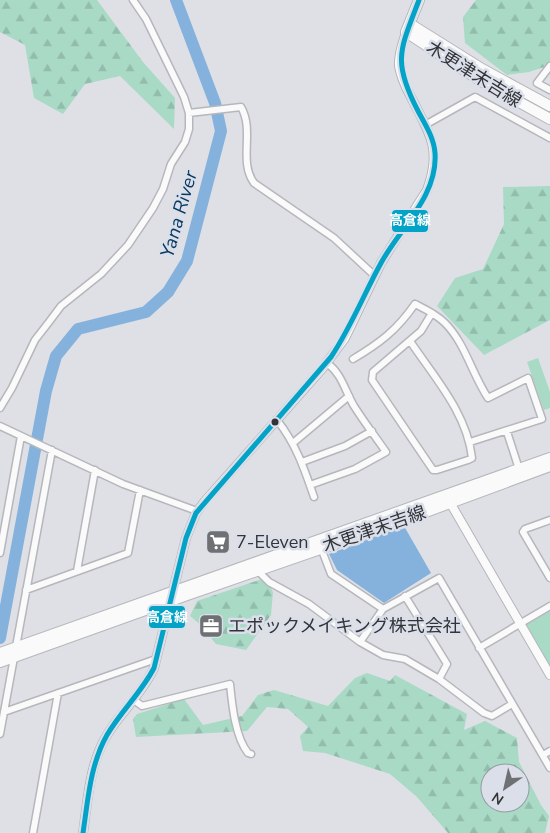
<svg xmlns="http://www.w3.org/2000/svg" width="550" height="833" viewBox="0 0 550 833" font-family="'Nunito Sans','Noto Sans JP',sans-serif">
  <defs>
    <pattern id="forest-firs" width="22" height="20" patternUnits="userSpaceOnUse" patternTransform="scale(1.25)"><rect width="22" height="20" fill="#a9dac6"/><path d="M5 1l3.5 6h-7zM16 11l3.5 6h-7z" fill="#92bcab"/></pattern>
  </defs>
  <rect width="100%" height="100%" fill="#dee0e6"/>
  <!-- green -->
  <path fill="#a9dac6" d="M538,358L550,392V408L544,410L527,362Z
    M550,611V666L526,625Z"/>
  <!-- forest -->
  <path fill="url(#forest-firs)" fill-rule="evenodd" d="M0,0H97L143,62L175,98L174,129L120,76L85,84L63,114L34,98L25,45L0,32Z
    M476,0H550V65L529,72L507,75L465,43L463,17Z
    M550,186V320L484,355L437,306L455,278L483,269L504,224L503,187Z
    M265,578L273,592L271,615L246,650L216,644L202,626L190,616L197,601Z
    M367,673L390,681L395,675L467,714L464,730L485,721L517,738L519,762L541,805L549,816L545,833H448L417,797L390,774L325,753L303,751L300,736L308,727L288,709L267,707L247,731L136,737L133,719L137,714L184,699L203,725L242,716L258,695L274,690L328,706L355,678ZM490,773H520V803H490Z"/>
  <!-- water -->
  <path fill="#84b2dd" d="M404,526L431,573L384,603L337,570L329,554Z"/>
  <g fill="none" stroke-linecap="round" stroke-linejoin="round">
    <!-- river -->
    <path stroke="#84b2dd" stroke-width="12" d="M0,638L46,391L56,356L78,329L146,312L168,292L187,261L221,131L215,103L176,0"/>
    <defs>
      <path id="minor" d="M550,66L537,83L550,90
        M189,113L241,107C255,131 238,161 254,183L334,238L375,276
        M425,125L475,97L550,138
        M410,341C434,377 467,413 472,458L468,460L437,470H433L372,380L373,372L421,331L432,313
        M353,359C380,343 397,330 415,304C425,309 436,314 445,323C465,343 472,374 488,398L528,378L542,419L470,442
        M0,408L12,388L35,340L49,322L61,306L101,274L128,245L153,208L163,189L171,164L185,142L189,129V113L184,97L146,19L133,0
        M277,420C296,444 304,468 314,497
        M0,426L123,484L197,511
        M507,432L519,469
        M293,443L349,396
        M302,462L345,446L372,431
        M310,485L355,469L386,452C375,436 364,422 354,406C345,391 342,374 327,363
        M550,520L525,529L523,532L550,578
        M321,548L331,574L383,609L439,578L550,768
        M0,553L21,436
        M257,570L269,582L309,604L360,642L383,655L405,659L439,679L484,713L492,716L512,704
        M77,571L95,470
        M26,590L128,553L140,490
        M405,596L447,664L439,679
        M360,642L383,609
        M479,648L550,606
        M134,700L142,706L230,684C232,704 235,737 248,753L251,754
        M4,712L156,659
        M0,734L52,450
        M543,755L550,751
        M33,833L58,693"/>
      <path id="tertiary" d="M448,499L550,675
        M83,833C88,799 89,765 107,735C121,712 142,694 154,668L186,538L196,513L205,501L322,369L345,338L381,263L427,190C443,147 428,132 410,95C405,86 401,77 399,66C398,54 403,43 406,32"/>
      <path id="primary" d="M419,0L406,32L481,81L550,119
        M410,24L482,69L550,106
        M0,653L550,458
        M0,662L187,595L404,520L550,466"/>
    </defs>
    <!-- minor casing -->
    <use href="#minor" stroke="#b5b7bb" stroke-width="9"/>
    <!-- tertiary casing -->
    <use href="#tertiary" stroke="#b5b7bb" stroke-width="10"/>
    <!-- primary casing -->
    <use href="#primary" stroke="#b5b7bb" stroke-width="12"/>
    <!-- minor -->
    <use href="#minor" stroke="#fafafb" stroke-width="6"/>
    <!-- tertiary -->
    <use href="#tertiary" stroke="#fafafb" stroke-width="8"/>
    <!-- primary -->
    <use href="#primary" stroke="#fafafb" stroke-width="10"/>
    <defs>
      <path id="bus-1" d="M83,833C88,800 90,765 107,735C121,711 141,693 154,668L186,538L196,513L331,357C351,327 364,294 381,263C400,228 438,196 435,153C434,138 425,124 418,111C392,61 400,50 419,0"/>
    </defs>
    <!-- bus-1 casing -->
    <use href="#bus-1" stroke="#dbdfe9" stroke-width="9"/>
    <!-- bus-1 -->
    <use href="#bus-1" stroke="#02a3c6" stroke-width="5"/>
  </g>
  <!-- icons -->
  <defs>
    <symbol id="supermarket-square" viewBox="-11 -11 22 22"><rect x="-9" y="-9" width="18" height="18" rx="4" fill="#6e7074" stroke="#dbdfe9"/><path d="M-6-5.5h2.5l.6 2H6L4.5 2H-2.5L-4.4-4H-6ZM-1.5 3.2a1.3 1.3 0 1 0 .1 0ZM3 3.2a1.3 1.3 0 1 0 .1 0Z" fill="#fff"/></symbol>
    <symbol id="office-square" viewBox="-11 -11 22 22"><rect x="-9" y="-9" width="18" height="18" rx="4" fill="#6e7074" stroke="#dbdfe9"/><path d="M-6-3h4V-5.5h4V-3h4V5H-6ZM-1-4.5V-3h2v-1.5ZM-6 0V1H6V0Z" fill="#fff"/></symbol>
  </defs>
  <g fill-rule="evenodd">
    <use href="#supermarket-square" x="204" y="528" width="28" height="28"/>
    <use href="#office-square" x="197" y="612" width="28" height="28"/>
  </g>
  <!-- markers -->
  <circle fill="#323437" stroke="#dbdfe9" stroke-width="2" cx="275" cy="422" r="4.5"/>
  <g text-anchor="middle" stroke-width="5" stroke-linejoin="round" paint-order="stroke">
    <!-- street labels -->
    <g font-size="18" fill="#323437" stroke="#dbdfe9">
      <text transform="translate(474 74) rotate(32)" y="6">木更津末吉線</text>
      <text transform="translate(374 529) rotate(-19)" y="6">木更津末吉線</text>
    </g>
    <!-- poi labels -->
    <g font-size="18" fill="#323437" stroke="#dbdfe9" text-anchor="start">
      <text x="236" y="548">7-Eleven</text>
      <text x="228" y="632">エポックメイキング株式会社</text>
    </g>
    <!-- water labels -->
    <g font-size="19" font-style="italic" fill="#083a61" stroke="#dbdfe9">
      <text transform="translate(178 214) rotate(-74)" y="7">Yana River</text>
    </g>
  </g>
  <g stroke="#dbdfe9" stroke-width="2">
    <rect x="391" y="209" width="38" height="24" rx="5" fill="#02a3c6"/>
    <rect x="148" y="605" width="38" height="24" rx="5" fill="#02a3c6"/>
  </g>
  <g font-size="14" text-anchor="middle" font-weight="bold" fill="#fff">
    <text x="410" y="225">高倉線</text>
    <text x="167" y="622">高倉線</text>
  </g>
  <!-- north arrow -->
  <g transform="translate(505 788) rotate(214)"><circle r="24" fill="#dbdfe9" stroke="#979ba2"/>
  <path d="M0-4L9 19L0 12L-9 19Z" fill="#6e7074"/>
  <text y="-8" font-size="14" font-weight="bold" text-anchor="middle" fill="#323437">N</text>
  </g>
</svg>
